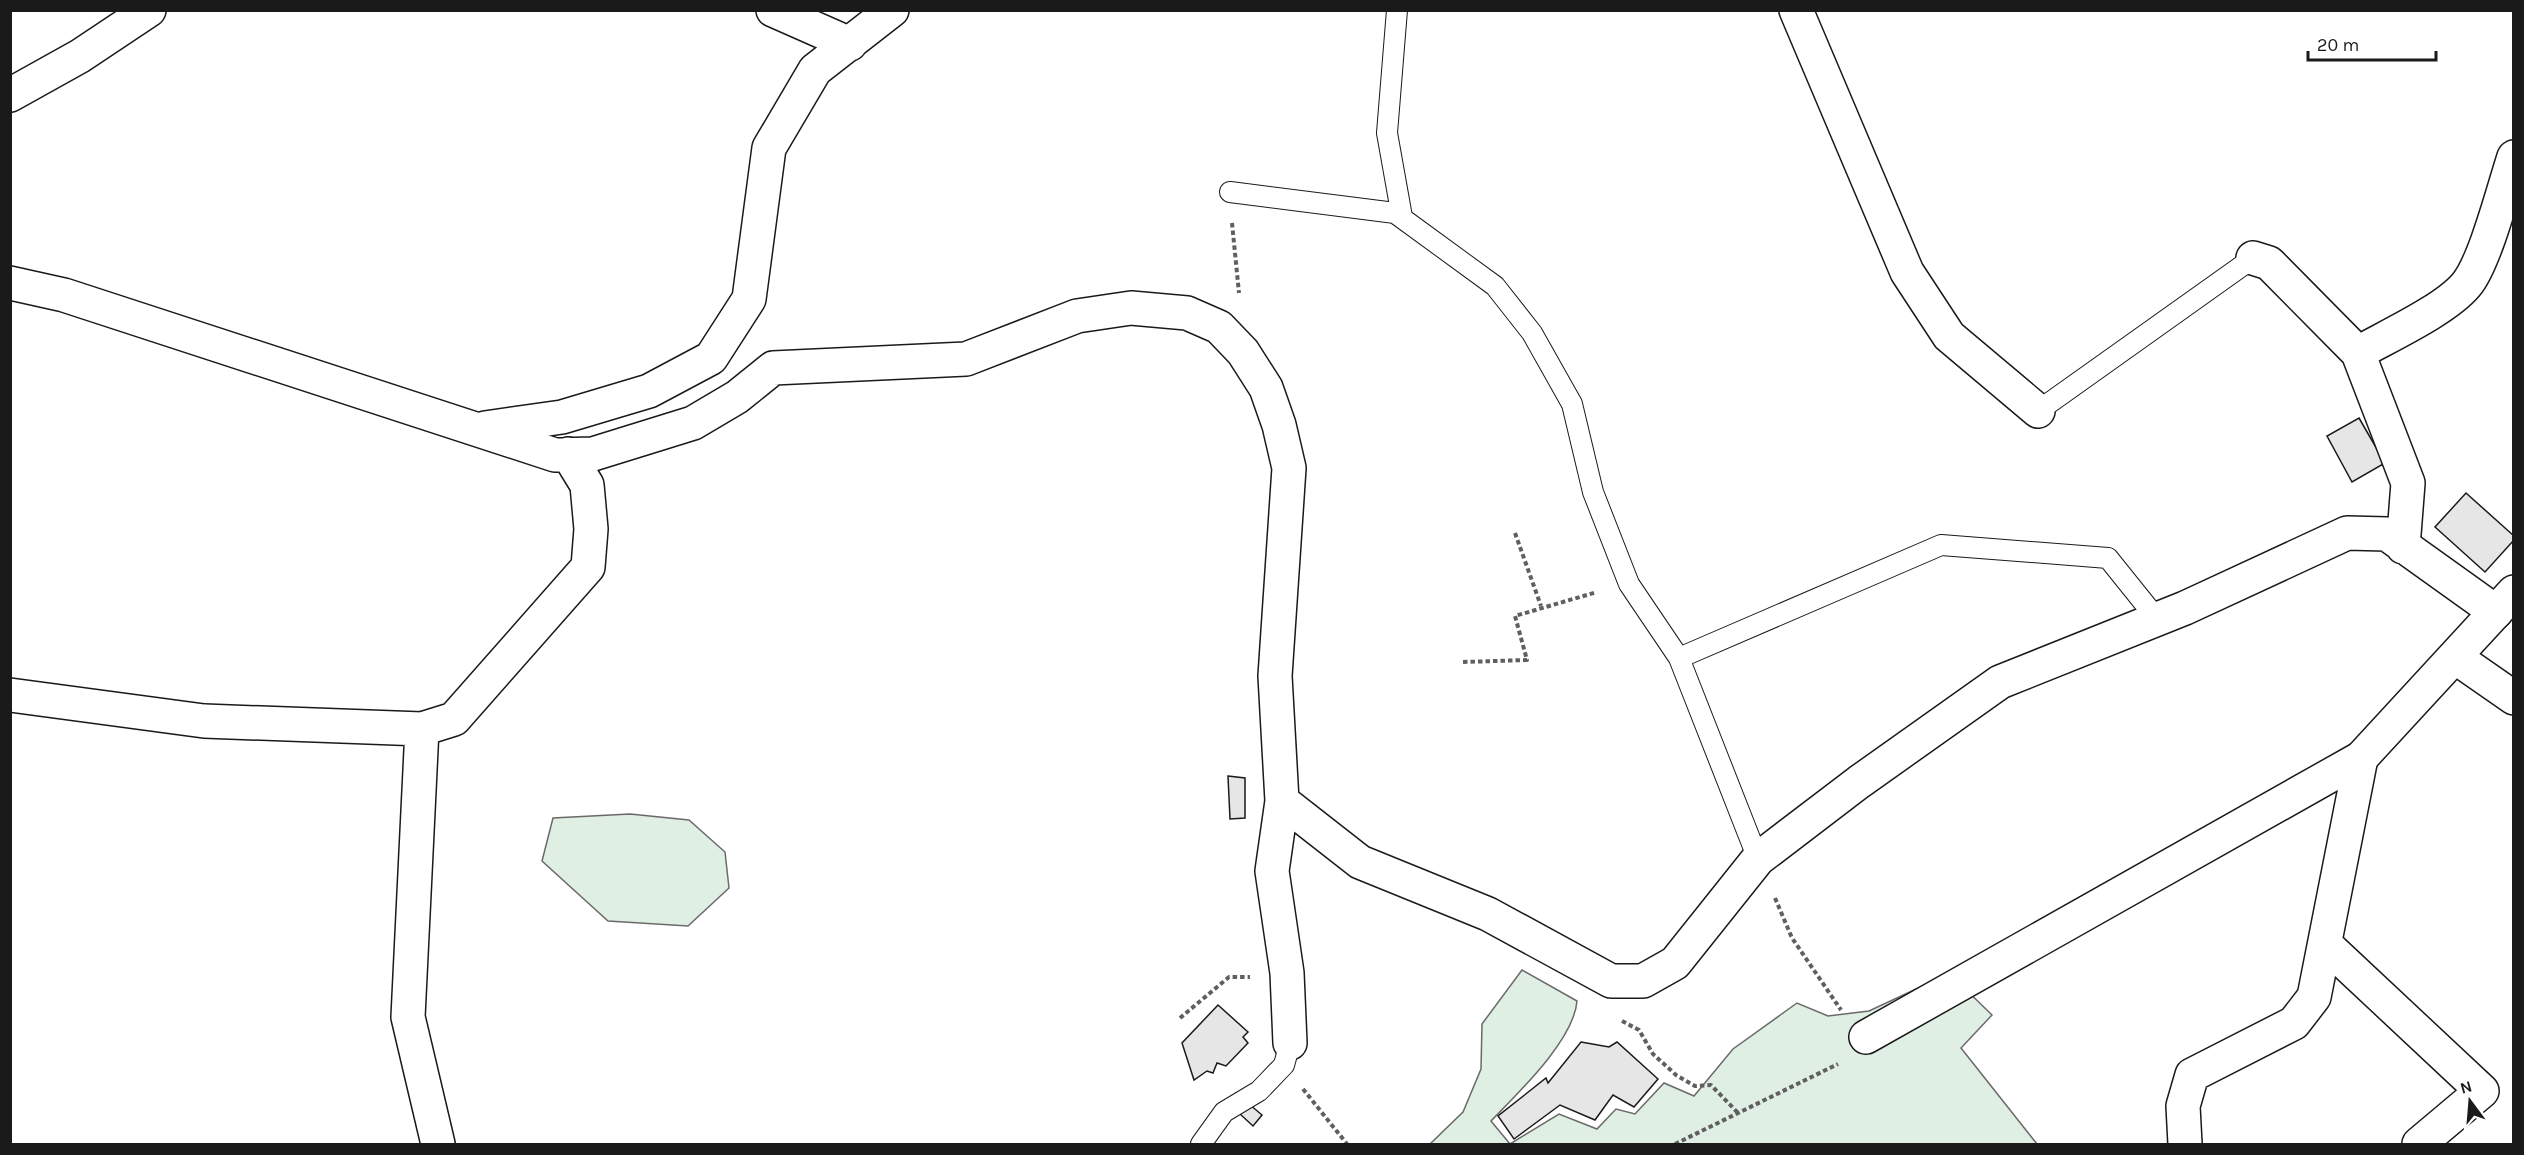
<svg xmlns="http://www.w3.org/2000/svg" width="2524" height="1155" viewBox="0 0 2524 1155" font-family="Karla,sans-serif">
  <rect width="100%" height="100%" fill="#fff"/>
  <!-- green -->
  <path fill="#e0efe3" stroke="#6a6a6a" stroke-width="1.5" d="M630,814L689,820L725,852L729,888L688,926L608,921L542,861L553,818Z
    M1522,970L1577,1001C1574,1040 1518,1093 1491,1121L1510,1144L1559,1114L1597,1129L1616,1109L1635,1114L1664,1083L1694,1096L1733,1049L1797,1003L1828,1016L1869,1011L1929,983L1954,978L1992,1015L1961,1048L2037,1144H1430L1463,1112L1481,1069L1482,1024Z"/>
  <!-- building -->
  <path fill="#e6e6e6" stroke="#1a1a1a" stroke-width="1.5" d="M2359,418L2385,463L2352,482L2327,436Z
    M2466,493L2514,536V540L2485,572L2435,527Z
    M1228,776L1245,778V818L1230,819Z
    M1218,1005L1248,1032L1243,1037L1248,1043L1226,1066L1217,1063L1213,1073L1207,1071L1194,1080L1182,1043Z
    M1581,1042L1609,1047L1617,1042L1658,1079L1634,1107L1613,1095L1595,1120L1560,1105L1514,1139L1498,1116L1546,1078L1548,1083Z
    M1236,1093L1262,1115L1253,1126L1228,1103Z"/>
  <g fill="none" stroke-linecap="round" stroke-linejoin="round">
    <defs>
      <path id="service" d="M1397,10L1387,133L1402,217
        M1230,192L1395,213L1495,286L1532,333L1572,404L1593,492L1629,584L1679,658L1758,859
        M2038,411L2253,258
        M1679,658L1941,545L2108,558L2157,619
        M1201,1144L1224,1112L1259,1091L1284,1065L1290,1043"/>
      <path id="minor" d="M773,10L850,44
        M1796,10L1907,272L1949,336L2038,411
        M10,95L80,56L149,10
        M2253,258L2269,263L2358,353
        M10,283L64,295L555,455L593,454L693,423L737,397L773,368L966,359L1077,316L1131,308L1187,313L1219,327L1243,352L1266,388L1279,425L1289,468L1275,676L1282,801L1360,862L1488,914L1611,981H1643L1675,963L1758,859L1859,782L2000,682L2185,608L2347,533L2387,534L2496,612
        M485,428L562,417L649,391L711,358L749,299L769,148L815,70L892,10
        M2403,547L2408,483L2358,353C2388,336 2445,310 2466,285C2485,263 2504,187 2514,157
        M10,695L204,721L422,729L454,719L588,567L591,529L587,485L568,454
        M422,729L408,1017L438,1144
        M1282,801L1272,871L1287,973L1290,1043
        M2325,944L2482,1091L2419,1144
        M1866,1037L2361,758
        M2185,1144L2183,1106L2192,1075L2294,1023L2314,997L2361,758"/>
      <path id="tertiary" d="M2455,657L2514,698
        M2361,758L2514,592"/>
    </defs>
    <!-- service casing -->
    <use href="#service" stroke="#1a1a1a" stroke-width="22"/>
    <!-- minor casing -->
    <use href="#minor" stroke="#1a1a1a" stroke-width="36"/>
    <!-- tertiary casing -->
    <use href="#tertiary" stroke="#1a1a1a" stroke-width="36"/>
    <!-- path -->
    <path stroke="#5f5f5f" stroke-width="4" stroke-dasharray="4.5 3" stroke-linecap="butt" d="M1232,223L1239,293
      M1515,533L1541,606
      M1463,662L1527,660L1515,616L1597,592
      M1775,898L1792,938L1841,1010
      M1180,1018L1229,977H1250
      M1622,1021L1639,1030L1653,1054L1676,1075L1695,1086L1711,1085L1738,1113
      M1303,1089L1347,1144
      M1675,1144L1838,1064"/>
    <!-- service -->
    <use href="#service" stroke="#fff" stroke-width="20"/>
    <!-- minor -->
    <use href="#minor" stroke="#fff" stroke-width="33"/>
    <!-- tertiary -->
    <use href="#tertiary" stroke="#fff" stroke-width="33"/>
  </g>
  <!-- border -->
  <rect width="2524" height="1155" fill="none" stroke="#1a1a1a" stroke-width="24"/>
  <!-- north arrow -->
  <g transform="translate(2470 1101) rotate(344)" stroke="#ffffff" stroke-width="4.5" paint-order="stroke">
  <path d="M0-4.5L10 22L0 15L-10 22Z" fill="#1a1a1a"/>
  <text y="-9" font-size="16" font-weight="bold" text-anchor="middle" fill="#1a1a1a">N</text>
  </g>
  <!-- scale -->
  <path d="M2308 51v9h128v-9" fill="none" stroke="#1a1a1a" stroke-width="3"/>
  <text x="2317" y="51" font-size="18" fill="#1a1a1a" stroke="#ffffff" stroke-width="4.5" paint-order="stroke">20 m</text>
</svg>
